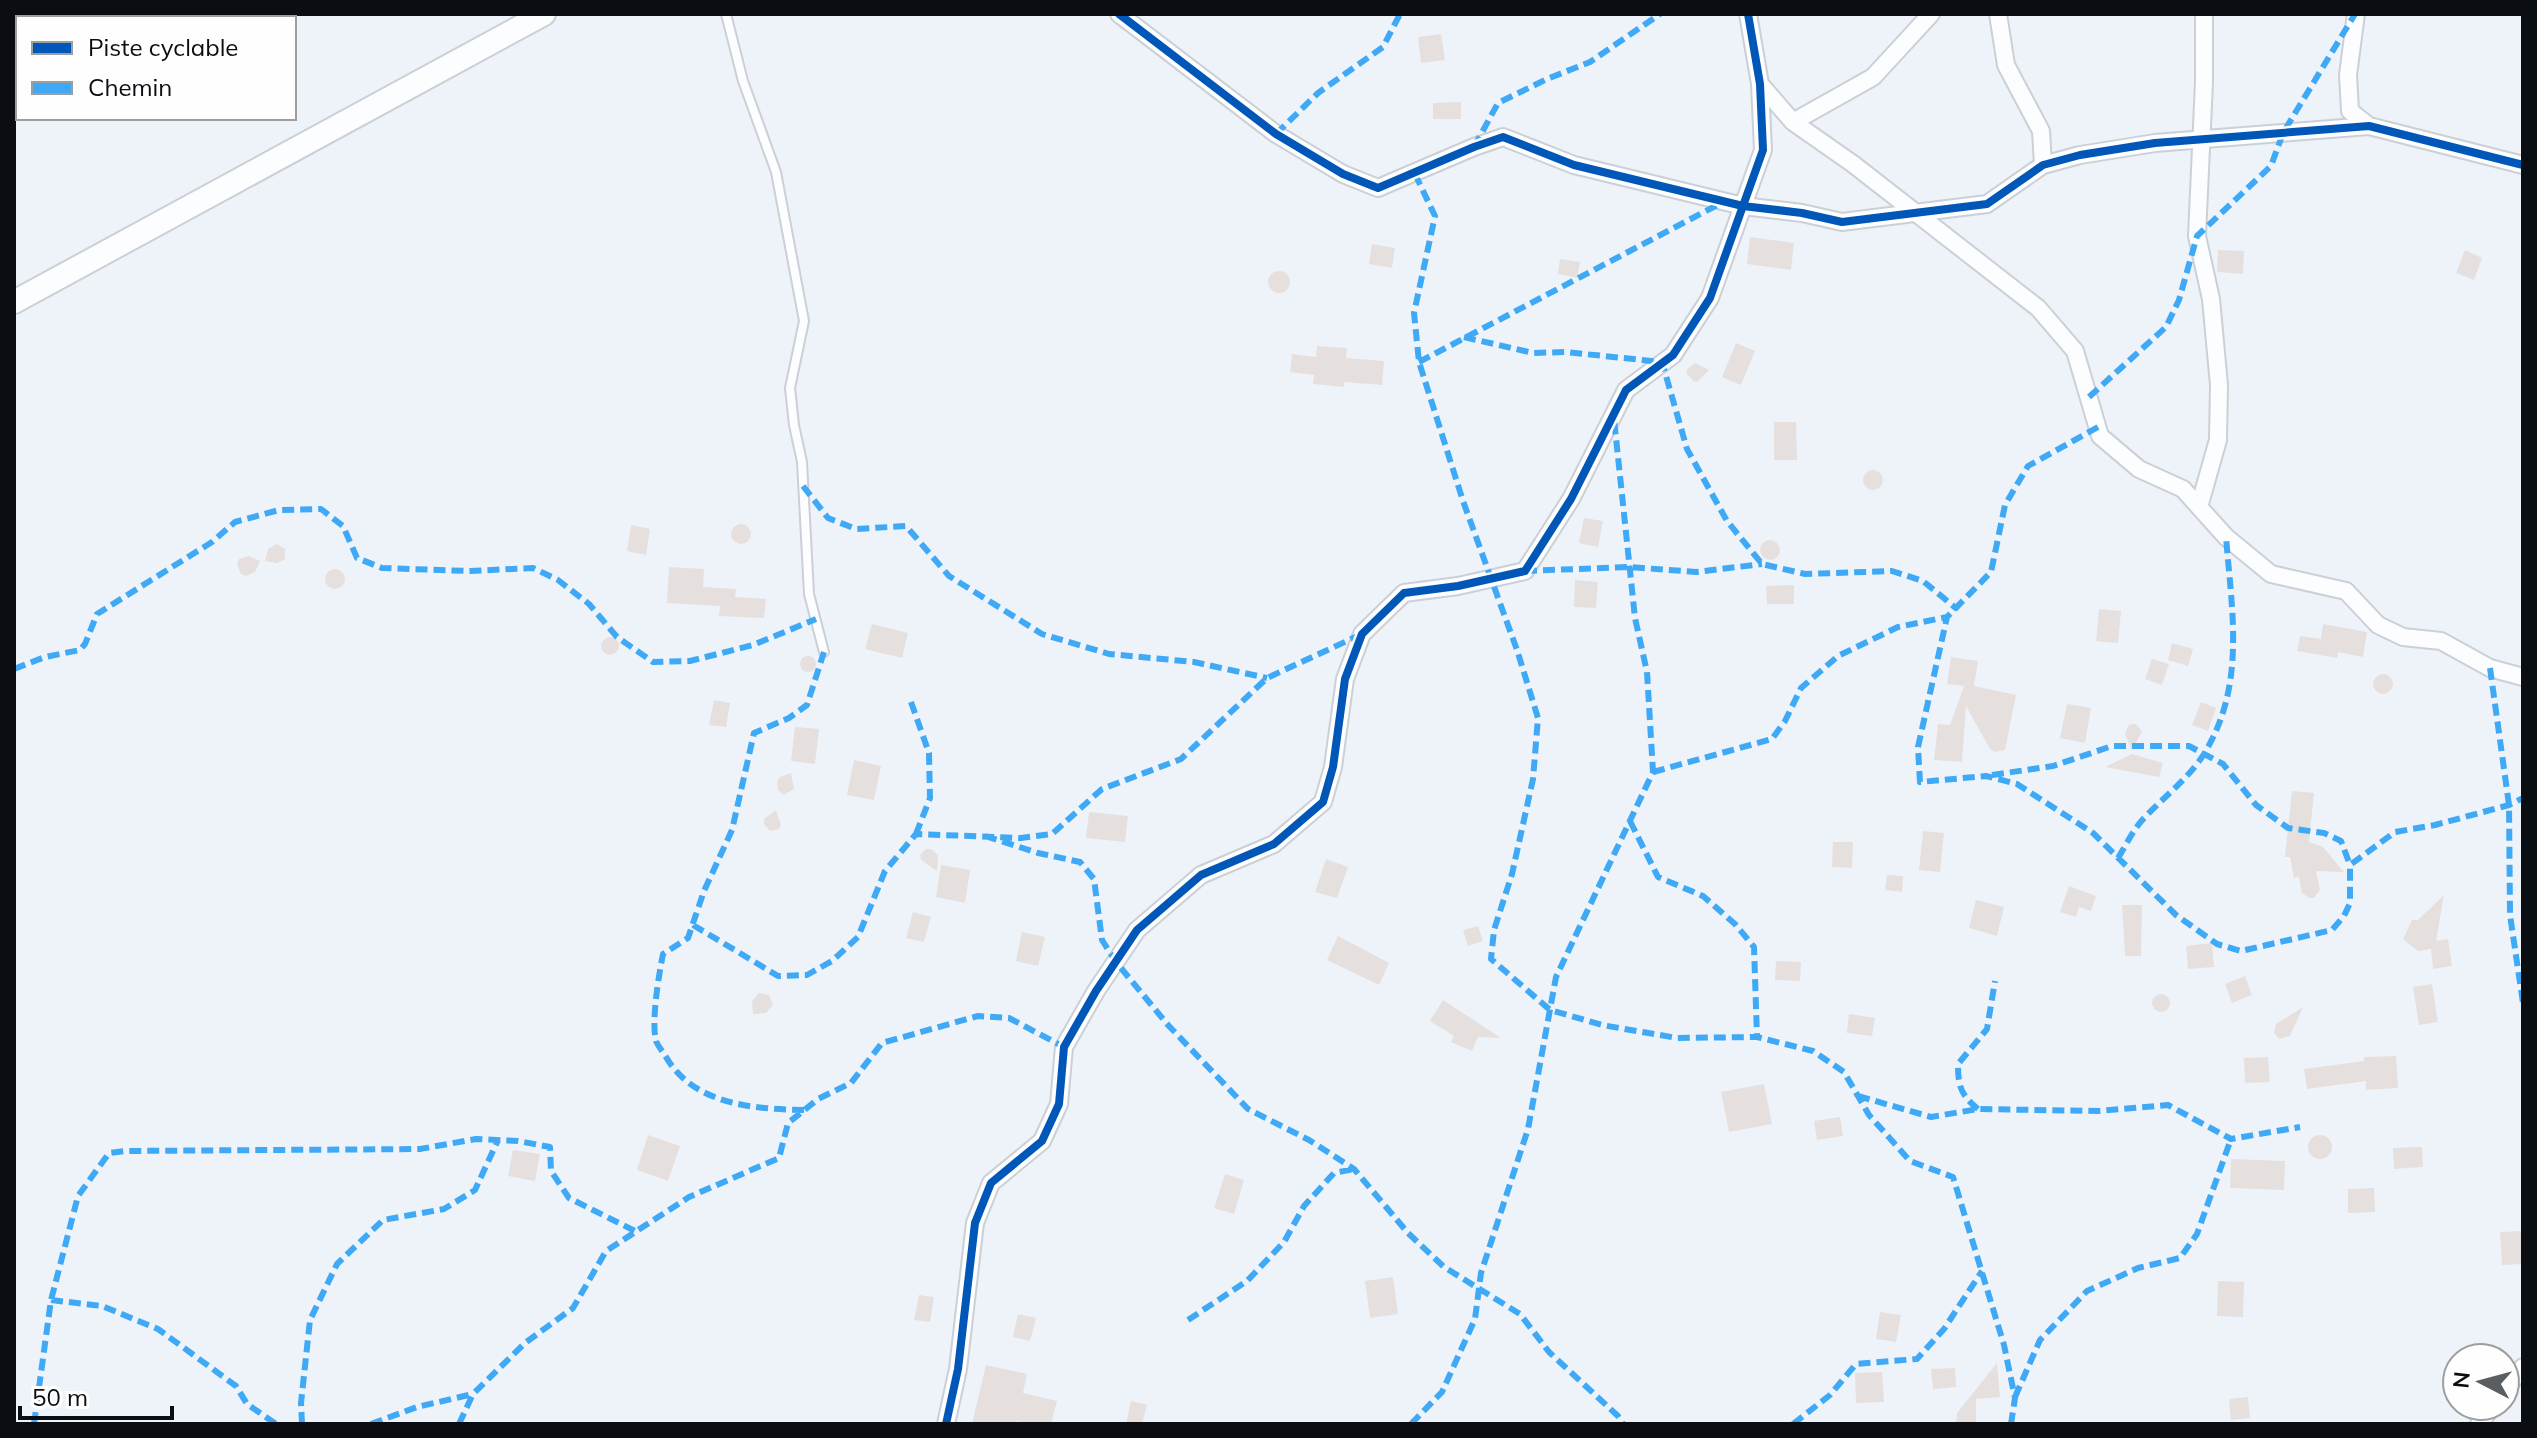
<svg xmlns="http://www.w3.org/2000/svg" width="2537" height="1438" viewBox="0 0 2537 1438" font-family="Mulish,sans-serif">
  <rect width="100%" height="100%" fill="#eef3fa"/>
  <!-- building -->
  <path fill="#e5e0dd" d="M1441,34L1445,60L1421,63L1418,37Z
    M1461,102V119H1433V103Z
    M1750,237L1794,243L1791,270L1747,264Z
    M1372,244L1395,248L1392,268L1369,264Z
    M2218,250L2244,251L2243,274L2217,272Z
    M2465,250L2482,258L2474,280L2456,273Z
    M1560,259L1580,262L1577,278L1558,274Z
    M1268 282a11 11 0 1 1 22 0a11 11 0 1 1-22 0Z
    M1736,343L1755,351L1741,385L1722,377Z
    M1317,346L1347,348L1346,358L1384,361L1382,385L1344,382V387L1313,384L1314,375L1290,372L1292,354L1316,357Z
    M1695,363L1709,370L1697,382L1693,381L1687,374V369Z
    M1774,422H1796L1797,460H1774Z
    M1863 480a10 10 0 1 1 20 0a10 10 0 1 1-20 0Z
    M1584,518L1603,521L1598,547L1579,543Z
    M731 534a10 10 0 1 1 20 0a10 10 0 1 1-20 0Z
    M631,525L650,529L646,555L627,551Z
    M1760 550a10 10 0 1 1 20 0a10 10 0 1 1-20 0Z
    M277,544L285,549V559L277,563L265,561L268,549Z
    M249,556L260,561L255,572L246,576L241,574L237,564L239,559Z
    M669,567L704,569L703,587L736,589L735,597L766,599L764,618L719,616L720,606L667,603Z
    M325 579a10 10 0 1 1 20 0a10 10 0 1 1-20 0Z
    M1575,580L1598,582L1596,608L1574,607Z
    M1794,585V604H1767L1766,586Z
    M2099,609L2121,611L2118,643L2096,641Z
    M872,624L908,633L902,658L865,649Z
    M2323,624L2367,632L2363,657L2338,652L2337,658L2297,651L2300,636L2321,639Z
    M601 646a9 9 0 1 1 18 0a9 9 0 1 1-18 0Z
    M2172,643L2193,649L2188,666L2168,660Z
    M800 664a8 8 0 1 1 16 0a8 8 0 1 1-16 0Z
    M1951,657L1978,661L1974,686L2016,695L2005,750L1995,752L1990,749L1966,706L1962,762L1934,760L1938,724L1950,725L1964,686L1947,684Z
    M2152,659L2169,664L2162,685L2145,679Z
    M2373 684a10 10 0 1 1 20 0a10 10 0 1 1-20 0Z
    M714,700L730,703L726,727L709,725Z
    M2201,702L2216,708L2208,731L2192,725Z
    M2067,704L2091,708L2085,743L2060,738Z
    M2132,724H2136L2142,731L2132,751L2125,734L2128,726Z
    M795,727L819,729L815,764L791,761Z
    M2132,754L2163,763L2159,777L2105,767Z
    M854,760L881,766L874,800L847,795Z
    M791,773L794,789L784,795L778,790L777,781L780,777Z
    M2292,791L2314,793L2309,842L2323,847L2344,872L2316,871L2320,890L2314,898H2309L2302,893L2299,877L2294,878L2290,857H2285Z
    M776,810L781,825L779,829L770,831L764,824V819Z
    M1089,812L1128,816L1125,842L1086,838Z
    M1923,831L1944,833L1940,872L1919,870Z
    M1833,842H1853L1852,868L1832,867Z
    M926,849H931L938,855L937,871L921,860L920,855Z
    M1326,859L1348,867L1337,898L1315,892Z
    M941,865L970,870L965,903L936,897Z
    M1887,875L1903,876L1902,892L1885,890Z
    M2069,886L2096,896L2091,911L2079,907L2076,917L2060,912Z
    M2444,895L2436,941L2448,939L2452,966L2433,969L2431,949L2418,951L2403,939L2412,920H2418Z
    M1976,900L2004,907L1997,936L1969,928Z
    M2122,905H2142L2141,956H2125Z
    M913,912L931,917L924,942L906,938Z
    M1478,926L1483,941L1468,946L1463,930Z
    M1022,932L1045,937L1038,966L1016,961Z
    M1338,936L1389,963L1379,985L1327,960Z
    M2212,943L2214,967L2188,969L2186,946Z
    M1776,961L1801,962L1800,981L1775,980Z
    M2245,976L2252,995L2232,1003L2225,984Z
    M2432,984L2438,1022L2419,1025L2413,987Z
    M759,993L769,995L773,1005L766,1013L753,1014L752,1001Z
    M2152 1003a9 9 0 1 1 18 0a9 9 0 1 1-18 0Z
    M1443,1000L1501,1038L1478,1037L1472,1051L1451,1042L1454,1036L1430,1021Z
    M2303,1007L2290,1036L2279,1039L2274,1033L2276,1024Z
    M1849,1014L1875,1018L1872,1036L1847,1033Z
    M2396,1056L2398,1088L2366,1090V1081L2307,1089L2304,1069L2364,1061V1057Z
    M2268,1057L2270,1082L2245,1083L2244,1058Z
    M1764,1084L1772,1124L1729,1132L1721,1092Z
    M1840,1117L1843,1136L1817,1140L1814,1121Z
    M2308 1147a12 12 0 1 1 24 0a12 12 0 1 1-24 0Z
    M648,1135L680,1146L668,1181L637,1170Z
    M2422,1147L2423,1167L2394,1169L2393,1148Z
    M513,1150L540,1154L535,1181L508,1176Z
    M2231,1159L2285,1161L2284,1190L2230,1188Z
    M1225,1174L1244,1180L1234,1214L1214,1208Z
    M2374,1188L2375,1212L2348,1213V1189Z
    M2523,1231V1264L2502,1265L2500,1232Z
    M1393,1277L1398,1314L1370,1318L1365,1281Z
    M2218,1281L2244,1282L2243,1317L2217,1316Z
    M919,1295L934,1297L930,1322L914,1320Z
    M1880,1312L1901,1315L1896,1342L1876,1339Z
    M1018,1314L1036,1318L1030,1341L1013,1337Z
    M1997,1363L2000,1397L1976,1399V1424H1956L1957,1413Z
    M986,1365L1027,1374L1023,1393L1057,1401L1051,1424H1031L1017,1421L1016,1424H972Z
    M1955,1368L1956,1387L1933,1389L1931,1369Z
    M1882,1372L1884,1402L1856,1403L1855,1373Z
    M2248,1397L2250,1418L2231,1420L2229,1399Z
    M1131,1401L1147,1405L1142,1424H1126Z"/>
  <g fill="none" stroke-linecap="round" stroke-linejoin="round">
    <defs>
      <path id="lane" d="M726,14L743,81L776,172L804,321L790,388L794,425L802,462L809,594L824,652"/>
      <path id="street" d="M1119,14L1276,134L1343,174L1378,188L1474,147L1503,137L1574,165L1743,206L1802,213L1842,222L1987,204L2043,165L2080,155L2155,143L2369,126L2523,165
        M1998,14L2006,65L2041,131L2043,165
        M2356,14L2348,75L2350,111L2369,126
        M1760,84L1793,122L1853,164L2038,308L2075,351L2100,436L2139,469L2183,489L2226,537L2271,574L2346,591L2378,625L2403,637L2441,641L2490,668L2523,677
        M1793,122L1873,77L1931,14
        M2199,507L2218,440L2219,385L2211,299L2197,236L2204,82V14
        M2505,1390L2523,1367
        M946,1424L958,1369L975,1223L991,1183L1042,1141L1059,1104L1064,1047L1096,991L1137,930L1201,875L1274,844L1323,802L1333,767L1345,679L1362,634L1404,593L1458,586L1525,571L1571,499L1626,390L1673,355L1710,298L1763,150L1760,84L1748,14
        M2479,1424L2493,1406"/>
      <path id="secondary" d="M14,302L544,14"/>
    </defs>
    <!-- lane casing -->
    <use href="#lane" stroke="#cbd0d6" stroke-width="12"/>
    <!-- street casing -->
    <use href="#street" stroke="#cbd0d6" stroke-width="20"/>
    <!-- secondary casing -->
    <use href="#secondary" stroke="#cbd0d6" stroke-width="26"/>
    <!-- lane -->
    <use href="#lane" stroke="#fcfdfe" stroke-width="8"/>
    <!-- street -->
    <use href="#street" stroke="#fcfdfe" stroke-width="16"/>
    <!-- secondary -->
    <use href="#secondary" stroke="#fcfdfe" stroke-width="22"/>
    <!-- quiet -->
    <path stroke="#3fa9f5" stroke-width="6" stroke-dasharray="12 6" stroke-linecap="butt" d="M1276,134L1318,93L1383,47L1400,14
      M1474,147L1498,103L1547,79L1590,62L1660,14
      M1415,174L1435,216L1414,313L1419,362L1463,501L1517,650L1538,718L1533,779L1512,874L1494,930L1491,959L1550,1010L1602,1025L1677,1038L1757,1037L1813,1051L1844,1072L1869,1115L1910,1161L1953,1177L2004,1345L2015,1398L2011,1424
      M1464,337L1533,353L1565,352L1662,362L1687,449L1727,521L1762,564L1805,574L1892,571L1923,581L1957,609
      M1419,362L1723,202
      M2089,397L2166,327L2179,300L2197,236L2271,166L2283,133L2355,14
      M2098,427L2028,466L2005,505L1991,572L1947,617L1918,747L1920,782L1986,776L2017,784L2093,833L2176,915L2217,944L2241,951L2332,930L2344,916L2350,903V865L2395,832L2435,825L2509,805L2523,798
      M803,486L828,518L856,529L906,526L949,576L1042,634L1109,654L1194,662L1267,678
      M1525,571L1629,567L1696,572L1762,564
      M2490,668L2509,805L2510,915L2523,1003
      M14,669L45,657L80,650L85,644L97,614L212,542L235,522L279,510L321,509L343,526L357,558L382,568L469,571L533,568L558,580L589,604L617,637L653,662L690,661L753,645L816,619
      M911,702L929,753L930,798L916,834
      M1653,772L1772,739L1785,721L1801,688L1838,656L1898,627L1947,617
      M1992,775L2053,766L2112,746H2189L2223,764L2256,805L2288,828L2324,833L2341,841L2350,865
      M1630,821L1658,877L1703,896L1735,924L1754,947L1757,1037
      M985,836L1038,853L1080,862L1094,879L1102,940L1116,962L1168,1025L1248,1109L1309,1140L1354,1169L1408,1233L1444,1267L1520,1314L1549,1352L1618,1416L1623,1424
      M2118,858C2126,845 2134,828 2145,817C2165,796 2188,779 2204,754C2246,685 2232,613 2226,537
      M693,925L778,976L807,975L832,961L858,937L885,871L916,834L1021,838L1052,834L1102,789L1181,759L1267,678L1362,634
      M1858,1096L1931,1117L1978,1109L2098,1111L2168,1105L2231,1139L2300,1127
      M1978,1109C1961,1095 1958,1087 1958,1064L1987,1029L1995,981
      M804,1110C754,1109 694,1105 666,1057C663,1052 658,1046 656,1041C651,1021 659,974 663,954L688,938L704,891L732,830L754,733L789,718L807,705L824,652
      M51,1300L102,1306L158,1329L236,1386L247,1404L276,1424
      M1188,1320L1247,1281L1284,1242L1304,1206L1334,1173L1354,1169
      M2015,1397L2040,1340L2087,1291L2138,1268L2180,1258L2197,1234L2231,1139
      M34,1424L51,1300L78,1196L109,1153L125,1151L420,1149L476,1139L518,1141L550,1147L551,1171L569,1198L635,1231
      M302,1424L301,1403L310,1320L337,1264L383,1220L444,1209L475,1190L498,1140
      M371,1424L417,1407L473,1394
      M459,1424L473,1394L525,1343L573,1308L606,1251L689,1197L779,1158L788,1123L818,1099L851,1083L882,1043L978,1016L1009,1018L1064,1047
      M1411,1424L1442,1392L1475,1319L1481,1273L1528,1129L1556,977L1653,772L1647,672L1635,618L1614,419
      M1793,1424L1830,1395L1856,1364L1917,1359L1944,1329L1982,1271"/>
    <defs>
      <path id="cycleway" d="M1119,14L1276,134L1343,174L1378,188L1474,147L1503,137L1574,165L1743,206L1802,213L1842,222L1987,204L2043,165L2080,155L2155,143L2369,126L2523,165
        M946,1424L958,1369L975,1223L991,1183L1042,1141L1059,1104L1064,1047L1096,991L1137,930L1201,875L1274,844L1323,802L1333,767L1345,679L1362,634L1404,593L1458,586L1525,571L1571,499L1626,390L1673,355L1710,298L1763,150L1760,84L1748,14"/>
    </defs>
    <!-- cycleway casing -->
    <use href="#cycleway" stroke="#fefefe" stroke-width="13"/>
    <!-- cycleway -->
    <use href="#cycleway" stroke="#0057b8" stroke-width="8"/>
  </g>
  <!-- border -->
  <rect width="2537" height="1438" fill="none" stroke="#0a0e12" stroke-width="32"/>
  <!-- legend -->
  <rect x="16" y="16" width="280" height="104" fill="#fefefe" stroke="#9c9ea0" stroke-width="2"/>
  <rect x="32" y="42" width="40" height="12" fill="#0057b8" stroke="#9c9ea0" stroke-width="2"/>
  <text x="88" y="56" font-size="24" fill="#0a0e12">Piste cyclable</text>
  <rect x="32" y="82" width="40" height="12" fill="#3fa9f5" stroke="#9c9ea0" stroke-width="2"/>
  <text x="88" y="96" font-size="24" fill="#0a0e12">Chemin</text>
  <!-- north arrow -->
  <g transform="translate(2481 1382) rotate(276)"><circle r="38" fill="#fefefe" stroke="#9c9ea0" stroke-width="2"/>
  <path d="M0-6L14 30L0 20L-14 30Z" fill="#5a5e63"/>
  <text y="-12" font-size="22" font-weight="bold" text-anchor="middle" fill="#0a0e12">N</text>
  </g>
  <!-- scale -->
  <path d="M20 1406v12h152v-12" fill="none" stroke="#0a0e12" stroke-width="4"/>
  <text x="32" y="1406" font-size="24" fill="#0a0e12" stroke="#fefefe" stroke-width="6" paint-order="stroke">50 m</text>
</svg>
